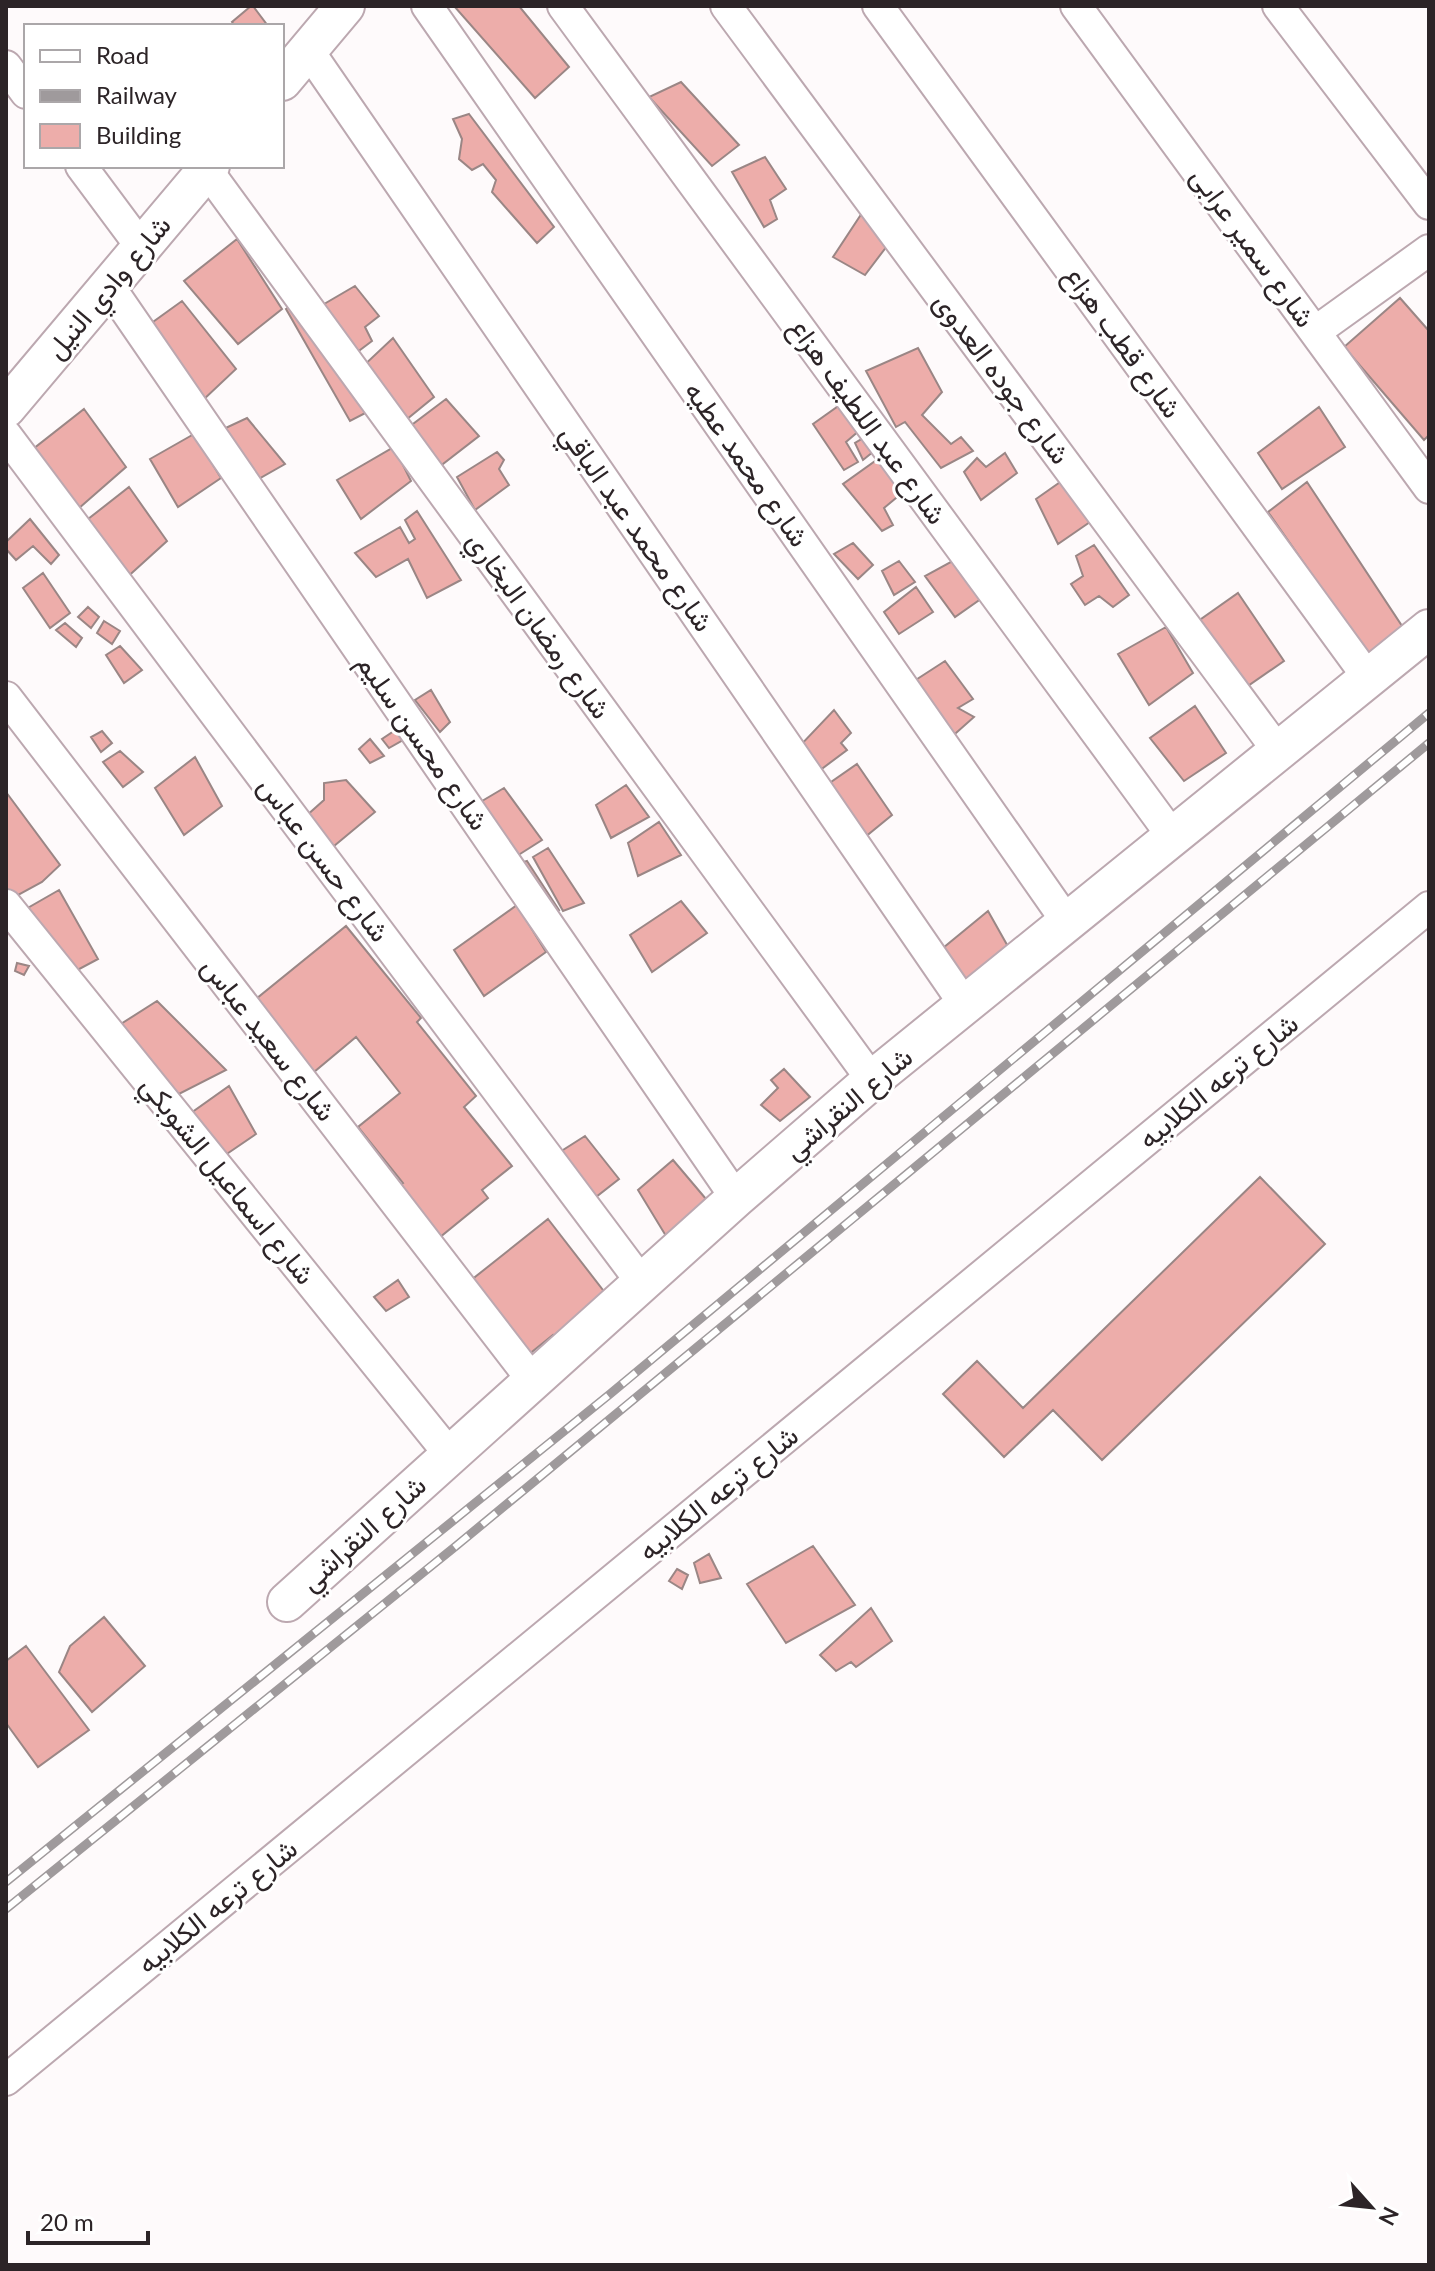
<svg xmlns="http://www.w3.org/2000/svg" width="1435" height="2271" viewBox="0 0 1435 2271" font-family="Lato,Vazirmatn,sans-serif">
  <rect width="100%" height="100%" fill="#fefafb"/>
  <!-- building -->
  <path fill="#edadaa" stroke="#9a8685" stroke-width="2" d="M251,6H253L268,26H235L232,22Z
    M454,6H519L569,67L535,98Z
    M681,82L739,145L712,166L649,97Z
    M469,114L554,227L537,243L492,192L496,180L483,164L472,170L459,159L462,139L453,119Z
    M765,157L786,189L770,200L777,219L764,227L732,172Z
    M862,213L887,246L865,275L833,257Z
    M237,239L282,309L238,344L184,281Z
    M355,286L379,316L365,327L372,341L352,356L319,307Z
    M301,298L373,409L350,421L286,309Z
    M1400,298L1429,331V435L1424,440L1344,347Z
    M182,301L236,369L202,401L146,327Z
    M393,338L434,397L401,424L360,369Z
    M918,348L942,392L922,415L951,444L961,437L973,451L941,468L905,422L896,427L866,371Z
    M446,399L479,436L439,467L409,427Z
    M844,402L860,430L846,442L858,462L844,470L813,424Z
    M1319,407L1345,447L1282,489L1258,453Z
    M84,409L126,467L78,509L28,453Z
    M247,418L285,464L250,484L215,433Z
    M194,434L221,478L178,507L150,459Z
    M870,434L879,447L863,460L855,443Z
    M394,447L411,481L361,519L337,480Z
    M497,452L504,460L499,469L509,485L475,510L457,477Z
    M1005,453L1017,473L981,500L964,472L977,458L986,467Z
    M885,454L908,488L884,508L893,525L882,531L843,484Z
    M1066,478L1090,522L1058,544L1036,499Z
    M1307,482L1402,626L1371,659L1268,512Z
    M129,487L167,541L123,581L83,523Z
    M417,511L461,580L427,598L408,559L376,577L355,553L400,527L409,543L415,539L405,520Z
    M30,519L59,555L51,564L33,546L16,560L6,549V542Z
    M853,543L873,565L858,579L834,554Z
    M1094,545L1129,595L1113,607L1099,596L1085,605L1071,584L1083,576L1076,556Z
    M958,558L985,596L955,617L925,576Z
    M899,561L915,582L894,595L882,571Z
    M43,573L70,613L50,628L23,588Z
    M916,587L933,612L899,634L884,612Z
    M1238,593L1284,661L1242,690L1194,624Z
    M88,607L99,617L91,628L78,617Z
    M104,621L120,631L112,644L97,633Z
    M65,623L82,638L76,647L56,630Z
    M1166,627L1193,673L1149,705L1118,654Z
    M120,646L142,670L124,683L106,655Z
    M945,661L973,699L958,708L974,717L947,741L908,685Z
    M431,690L450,722L440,732L415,700Z
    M1195,706L1226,753L1184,781L1150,738Z
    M834,710L851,733L841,743L847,750L811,777L794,752Z
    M397,729L403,740L389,748L382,739Z
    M102,731L112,743L101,752L91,737Z
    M370,739L384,756L370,763L359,749Z
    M120,751L143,772L123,787L103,762Z
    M195,757L222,806L184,835L155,788Z
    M857,764L892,815L859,842L821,789Z
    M346,780L375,812L328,851L305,817L324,800V783Z
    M626,785L649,817L611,838L596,805Z
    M504,788L542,840L509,861L472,807Z
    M6,792L60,865L42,882L9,900L6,895Z
    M659,822L681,855L638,876L628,843Z
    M548,848L584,903L563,911L533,857Z
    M527,861L559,910L547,916L511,866Z
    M59,890L98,959L70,974L19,913Z
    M681,901L707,933L652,972L630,935Z
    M517,905L546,952L484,996L454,950Z
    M988,911L1015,959L968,990L943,948Z
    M346,926L421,1018L417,1022L476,1096L464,1107L512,1166L482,1190L488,1198L434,1242L393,1190L403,1183L358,1127L400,1093L356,1037L314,1072L256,999Z
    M17,963L29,966L24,975L15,971Z
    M157,1001L226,1070L173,1097L113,1029Z
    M784,1069L810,1097L780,1121L761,1105L778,1088L771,1080Z
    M229,1086L256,1134L218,1160L184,1118Z
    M585,1136L619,1179L587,1204L552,1157Z
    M673,1160L706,1199L666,1236L638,1190Z
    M1260,1177L1325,1244L1102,1460L1053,1410L1004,1457L943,1394L977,1361L1023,1408Z
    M548,1219L613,1303L560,1344L553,1335L528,1355L470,1281Z
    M398,1280L409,1297L386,1311L374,1297Z
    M813,1546L855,1605L786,1643L747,1584Z
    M709,1554L721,1578L700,1583L694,1563Z
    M677,1569L688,1575L682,1589L669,1581Z
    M871,1608L892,1641L856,1667L851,1662L836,1671L820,1655Z
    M104,1617L145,1666L92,1712L59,1672L70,1646Z
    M26,1646L89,1730L38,1767L6,1723V1661Z"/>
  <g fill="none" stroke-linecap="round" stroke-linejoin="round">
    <defs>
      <path id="minor" d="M427,6L1067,922
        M563,6L1173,837
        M726,6L1278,751
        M878,6L1369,679
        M1076,6L1429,488
        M1278,6L1429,204
        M308,50L965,1005
        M6,66L26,93
        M81,166L142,248
        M207,170L872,1080
        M109,286L736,1198
        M1315,332L1429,250
        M6,435L642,1283
        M6,697L533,1381
        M6,905L450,1455
        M6,2080L1429,907"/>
      <path id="tertiary" d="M282,81L345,6
        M6,408L210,166
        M287,1602L736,1198L872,1080L1429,629"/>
    </defs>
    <!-- minor casing -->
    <use href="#minor" stroke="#bca8b0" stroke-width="34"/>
    <!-- tertiary casing -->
    <use href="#tertiary" stroke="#bca8b0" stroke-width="42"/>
    <!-- minor -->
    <use href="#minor" stroke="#fff" stroke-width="30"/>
    <!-- tertiary -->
    <use href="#tertiary" stroke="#fff" stroke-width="38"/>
    <defs>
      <path id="rail" d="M6,1882L610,1394L1429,713
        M6,1909L456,1546L1429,743"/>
    </defs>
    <!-- rail casing -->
    <use href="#rail" stroke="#9f9a9c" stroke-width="9"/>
    <!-- rail -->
    <use href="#rail" stroke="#fff" stroke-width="6" stroke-dasharray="18" stroke-linecap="butt"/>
  </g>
  <g text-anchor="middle" stroke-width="6" stroke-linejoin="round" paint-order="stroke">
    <!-- street labels -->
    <g font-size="28" fill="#2c2427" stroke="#fff">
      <text transform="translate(1253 247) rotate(54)" y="10">شارع سمير عرابى</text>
      <text transform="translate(108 287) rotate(-50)" y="10">شارع وادي النيل</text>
      <text transform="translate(1123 342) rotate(54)" y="10">شارع قطب هزاع</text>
      <text transform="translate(1002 378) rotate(53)" y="10">شارع جوده العدوى</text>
      <text transform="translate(868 421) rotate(54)" y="10">شارع عبد اللطيف هزاع</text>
      <text transform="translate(747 464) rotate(55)" y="10">شارع محمد عطيه</text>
      <text transform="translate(637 528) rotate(55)" y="10">شارع محمد عبد الباقي</text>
      <text transform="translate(539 625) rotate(54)" y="10">شارع رمضان البخاري</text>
      <text transform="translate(423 742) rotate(55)" y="10">شارع محسن سليم</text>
      <text transform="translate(324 859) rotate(53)" y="10">شارع حسن عباس</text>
      <text transform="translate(269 1039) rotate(52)" y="10">شارع سعيد عباس</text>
      <text transform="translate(1218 1081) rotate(-39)" y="10">شارع ترعه الكلابيه</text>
      <text transform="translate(848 1103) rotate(-40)" y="10">شارع النقراشي</text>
      <text transform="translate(228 1180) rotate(51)" y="10">شارع اسماعيل الشوبكي</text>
      <text transform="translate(718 1493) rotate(-39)" y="10">شارع ترعه الكلابيه</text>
      <text transform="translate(363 1533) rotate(-42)" y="10">شارع النقراشي</text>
      <text transform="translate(217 1906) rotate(-39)" y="10">شارع ترعه الكلابيه</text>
    </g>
  </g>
  <!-- border -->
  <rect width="1435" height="2271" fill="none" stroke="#2c2427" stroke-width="16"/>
  <!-- legend -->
  <rect x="24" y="24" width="260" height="144" fill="#ffffff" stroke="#aba7a9" stroke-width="2"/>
  <rect x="40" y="50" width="40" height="12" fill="#ffffff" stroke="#aba7a9" stroke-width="2"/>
  <text x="96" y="64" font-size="24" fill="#2c2427">Road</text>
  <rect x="40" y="90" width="40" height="12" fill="#9f9a9c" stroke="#aba7a9" stroke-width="2"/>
  <text x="96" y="104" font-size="24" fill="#2c2427">Railway</text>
  <rect x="40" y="124" width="40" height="24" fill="#edadaa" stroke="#aba7a9" stroke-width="2"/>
  <text x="96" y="144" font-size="24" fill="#2c2427">Building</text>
  <!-- north arrow -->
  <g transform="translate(1371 2207) rotate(117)" stroke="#ffffff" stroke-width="6" paint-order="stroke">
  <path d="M0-6L14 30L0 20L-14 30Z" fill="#2c2427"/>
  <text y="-12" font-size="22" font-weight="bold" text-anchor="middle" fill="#2c2427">N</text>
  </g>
  <!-- scale -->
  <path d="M28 2231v12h120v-12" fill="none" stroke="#2c2427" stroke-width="4"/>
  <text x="40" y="2231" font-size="24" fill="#2c2427" stroke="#ffffff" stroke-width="6" paint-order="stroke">20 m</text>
</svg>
